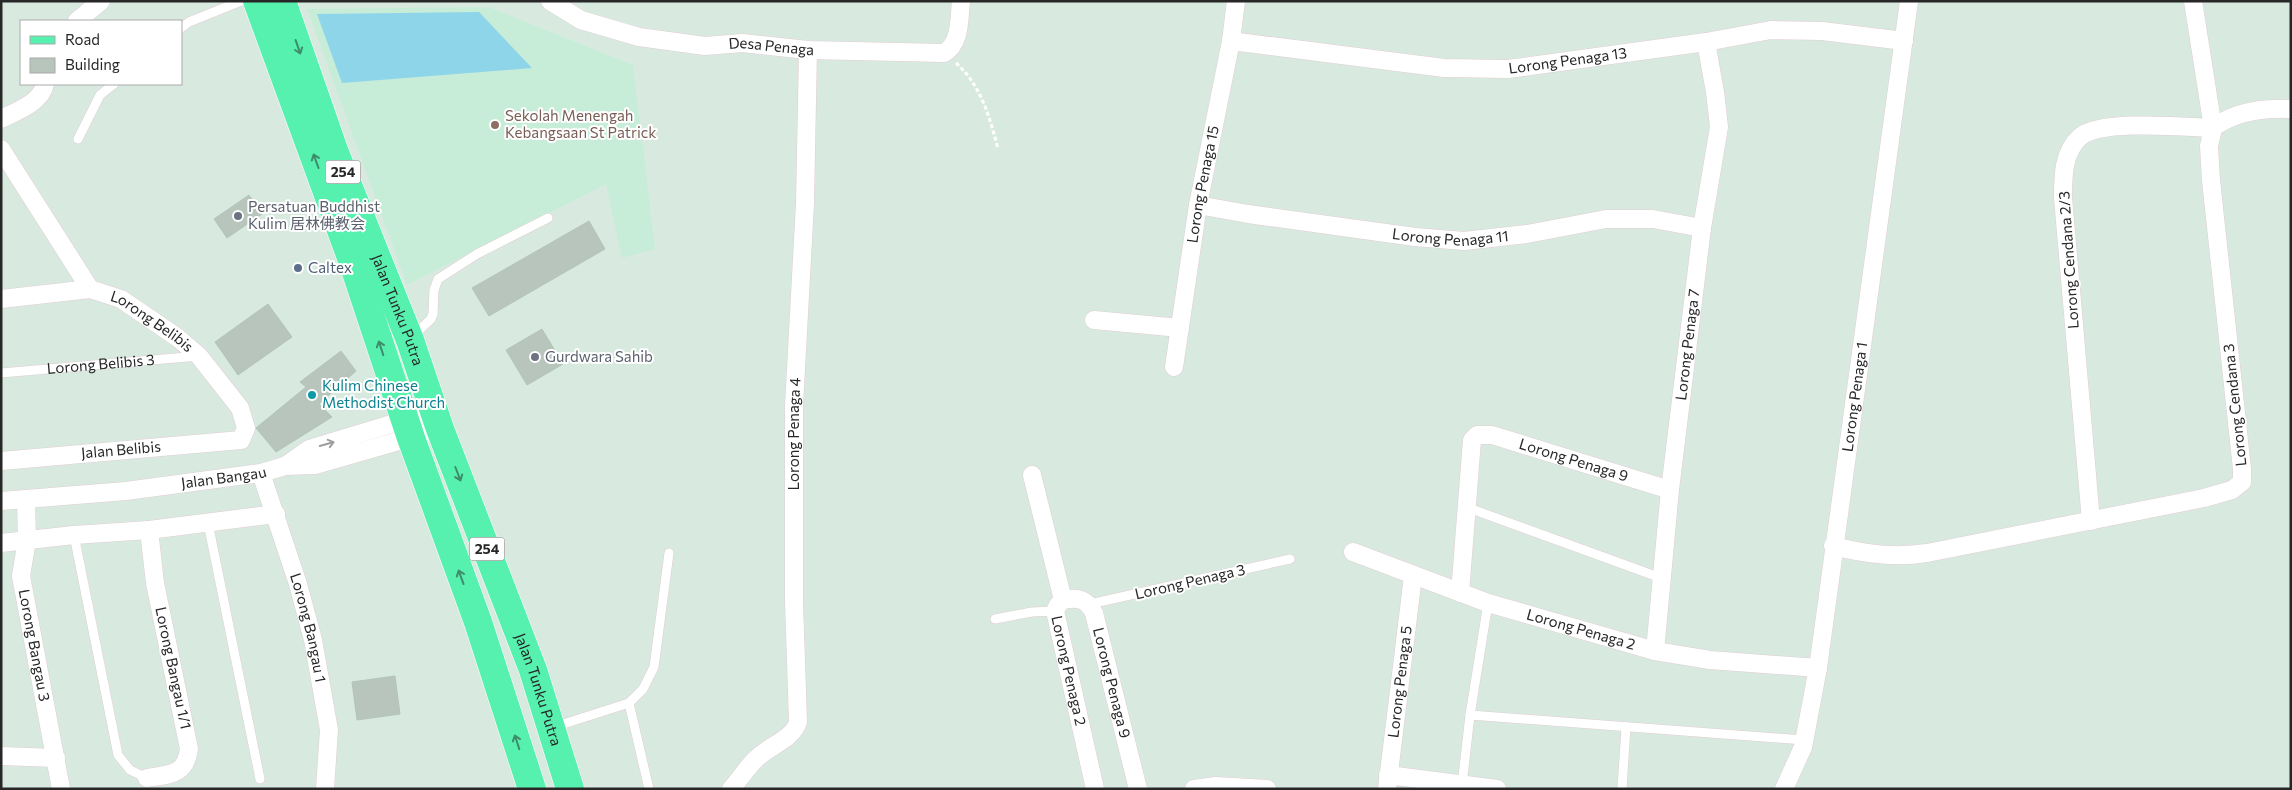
<svg xmlns="http://www.w3.org/2000/svg" width="2292" height="790" viewBox="0 0 2292 790" font-family="Commissioner,'Noto Sans SC',sans-serif">
  <rect width="100%" height="100%" fill="#d8eadf"/>
  <!-- education -->
  <path fill="#c7edd9" d="M489,7L633,65L655,249L622,258L606,184L407,285L307,9Z"/>
  <!-- pitch -->
  <path fill="#8ed5ea" d="M479,12L532,68L342,83L317,14Z"/>
  <!-- building -->
  <path fill="#b8c5bc" stroke="#b2c5bb" d="M249,195L262,214L227,238L214,219Z
    M589,221L605,249L489,316L472,288Z
    M268,304L292,337L238,375L215,342Z
    M542,329L563,364L527,385L506,350Z
    M341,351L356,371L319,404L332,417L276,452L256,428L306,387L300,382Z
    M395,676L400,714L357,720L352,682Z"/>
  <g fill="none" stroke-linecap="round" stroke-linejoin="round">
    <defs>
      <g id="service">
        <path d="M181,28L189,22L241,1"/>
        <path d="M78,139L100,95L114,84"/>
        <path d="M413,336L431,319L433,314L434,290L438,279L477,254L548,218"/>
        <path id="s1" d="M1,373L199,356"/>
        <path d="M1466,507L1661,578"/>
        <path d="M208,523L260,779"/>
        <path d="M74,535L118,755L130,770L147,778"/>
        <path d="M1090,604L1290,559"/>
        <path d="M995,619L1032,612L1055,611"/>
        <path d="M629,703L649,789"/>
        <path d="M1470,715L1804,740"/>
        <path d="M554,727L629,703L643,689L654,667L669,553"/>
        <path d="M1462,785L1470,715L1488,603"/>
        <path d="M1622,789L1626,727"/>
      </g>
      <g id="minor">
        <path id="s2" d="M550,1L581,20L639,37L705,46L742,43L808,50L944,53C961,44 959,18 961,1"/>
        <path d="M77,21L101,1"/>
        <path id="s3" d="M1231,41L1444,68L1508,69L1706,42L1771,30L1822,31L1904,41"/>
        <path d="M1,119C17,111 41,103 45,84"/>
        <path d="M2213,128C2235,111 2263,108 2291,109"/>
        <path d="M1,149L90,289"/>
        <path id="s4" d="M1198,205L1248,214L1415,237L1464,241L1527,234L1606,219H1653L1702,228"/>
        <path id="s5" d="M1,299L90,289L121,299L178,338L199,356L240,408L246,428L241,440L1,461"/>
        <path d="M1094,320L1180,328"/>
        <path id="s6" d="M1174,367L1198,205L1231,41L1236,1"/>
        <path d="M285,466L309,449L434,411"/>
        <path id="s7" d="M261,473L298,584L313,640L329,730L325,789"/>
        <path d="M1032,475L1063,600"/>
        <path id="s8" d="M26,499L27,540L21,576L61,789"/>
        <path id="s9" d="M1,501L126,491L261,473L285,466L315,465L440,429"/>
        <path d="M2091,521L2063,198C2063,176 2063,152 2080,137C2100,119 2185,127 2213,128"/>
        <path d="M1,543L74,535L149,530L276,514"/>
        <path d="M1833,546C1866,554 1894,558 1927,553L2204,498L2232,490L2242,482V469L2211,180L2209,146L2213,128L2193,1"/>
        <path id="s10" d="M1353,552L1488,603L1655,651L1710,660L1818,668"/>
        <path id="s11" d="M1460,593L1472,440L1477,435H1492L1670,490"/>
        <path id="s12" d="M1063,600C1078,597 1087,599 1094,613L1138,789"/>
        <path id="s13" d="M1063,600L1058,605L1055,611L1095,789"/>
        <path id="s14" d="M1655,651L1670,490L1702,228L1719,127L1715,92L1706,42"/>
        <path d="M1,756L56,758"/>
        <path d="M1388,775L1497,789"/>
        <path d="M147,778C170,774 185,776 189,749L155,583L149,530"/>
        <path id="s15" d="M731,789C740,779 747,767 757,758C770,745 792,740 798,722L794,602V406L805,203L808,50"/>
        <path d="M1194,789L1216,786L1267,789"/>
        <path id="s16" d="M1387,789L1413,576"/>
        <path id="s17" d="M1784,789L1803,747L1818,668L1909,1"/>
      </g>
      <g id="primary">
        <path d="M257,1L353,263L411,438L478,622L532,789"/>
        <path id="s18" d="M282,1L335,153L410,340L440,429L533,670L570,789"/>
      </g>
    </defs>
    <!-- service casing -->
    <use href="#service" stroke="#e1cdd5" stroke-width="10"/>
    <!-- minor casing -->
    <use href="#minor" stroke="#e1cdd5" stroke-width="19"/>
    <!-- primary casing -->
    <use href="#primary" stroke="#fff" stroke-width="29"/>
    <!-- path -->
    <path stroke="#fff" stroke-width="3" stroke-dasharray="4 2.5" stroke-linecap="butt" d="M956,63C981,85 990,118 998,149"/>
    <!-- service -->
    <use href="#service" stroke="#fff" stroke-width="9"/>
    <!-- minor -->
    <use href="#minor" stroke="#fff" stroke-width="18"/>
    <!-- primary -->
    <use href="#primary" stroke="#56f1af" stroke-width="28"/>
  </g>
  <!-- one-way arrows -->
  <defs><path id="oneway-shaft" d="M-6 0H5M1.5-3L5.5 0L1.5 3" fill="none" stroke-width="1.6" stroke-linecap="round" stroke-linejoin="round" transform="scale(1.25)"/></defs>
  <g stroke="#3e8c6b">
    <use href="#oneway-shaft" transform="translate(298 47) rotate(71)"/>
    <use href="#oneway-shaft" transform="translate(316 161) rotate(-110)"/>
    <use href="#oneway-shaft" transform="translate(381 348) rotate(-108)"/>
    <use href="#oneway-shaft" transform="translate(458 474) rotate(69)"/>
    <use href="#oneway-shaft" transform="translate(461 577) rotate(-110)"/>
    <use href="#oneway-shaft" transform="translate(517 742) rotate(-108)"/>
  </g>
  <use stroke="#9e9e9e" href="#oneway-shaft" transform="translate(327 444) rotate(-16)"/>
  <!-- markers -->
  <circle fill="#8d6e63" stroke="#fff" stroke-width="2" cx="495" cy="125" r="5"/>
  <g fill="#6b7280" stroke="#fff" stroke-width="2">
    <circle cx="238" cy="216" r="5"/>
    <circle cx="535" cy="357" r="5"/>
  </g>
  <circle fill="#5c6f8a" stroke="#fff" stroke-width="2" cx="298" cy="268" r="5"/>
  <circle fill="#0f9aa8" stroke="#fff" stroke-width="2" cx="312" cy="395" r="5"/>
  <g text-anchor="middle" stroke-width="4" stroke-linejoin="round" paint-order="stroke">
    <!-- shield labels -->
    <g fill="#fff" stroke="#686868" stroke-width="1">
      <rect x="325.5" y="160.5" width="35" height="23" rx="4"/>
      <rect x="469.5" y="537.5" width="35" height="23" rx="4"/>
    </g>
    <g font-size="14" font-weight="bold" fill="#272727">
      <text x="343" y="177">254</text>
      <text x="487" y="554">254</text>
    </g>
    <!-- street labels -->
    <g font-size="15" fill="#272727" stroke="#fff">
      <text dy="5" stroke="none"><textPath href="#s2" startOffset="230">Desa Penaga</textPath></text>
      <text dy="5" stroke="none"><textPath href="#s3" startOffset="339">Lorong Penaga 13</textPath></text>
      <text dy="5" stroke="none"><textPath href="#s6" startOffset="185">Lorong Penaga 15</textPath></text>
      <text dy="5" stroke="none"><textPath href="#s4" startOffset="255">Lorong Penaga 11</textPath></text>
      <text transform="translate(2069 260) rotate(-94)" y="5">Lorong Cendana 2/3</text>
      <text dy="5" stroke="none"><textPath href="#s18" startOffset="330">Jalan Tunku Putra</textPath></text>
      <text dy="5" stroke="none"><textPath href="#s5" startOffset="160">Lorong Belibis</textPath></text>
      <text dy="5" stroke="none"><textPath href="#s14" startOffset="308">Lorong Penaga 7</textPath></text>
      <text dy="5" stroke="none"><textPath href="#s1" startOffset="100">Lorong Belibis 3</textPath></text>
      <text dy="5" stroke="none"><textPath href="#s17" startOffset="400">Lorong Penaga 1</textPath></text>
      <text transform="translate(2235 405) rotate(-96)" y="5">Lorong Cendana 3</text>
      <text dy="5" stroke="none"><textPath href="#s15" startOffset="384">Lorong Penaga 4</textPath></text>
      <text transform="translate(121 450) rotate(-5)" y="5">Jalan Belibis</text>
      <text dy="5" stroke="none"><textPath href="#s11" startOffset="261">Lorong Penaga 9</textPath></text>
      <text dy="5" stroke="none"><textPath href="#s9" startOffset="224">Jalan Bangau</textPath></text>
      <text transform="translate(1190 582) rotate(-13)" y="5">Lorong Penaga 3</text>
      <text dy="5" stroke="none"><textPath href="#s7" startOffset="162">Lorong Bangau 1</textPath></text>
      <text dy="5" stroke="none"><textPath href="#s10" startOffset="241">Lorong Penaga 2</textPath></text>
      <text dy="5" stroke="none"><textPath href="#s8" startOffset="148">Lorong Bangau 3</textPath></text>
      <text transform="translate(173 668) rotate(78)" y="5">Lorong Bangau 1/1</text>
      <text dy="5" stroke="none"><textPath href="#s13" startOffset="75">Lorong Penaga 2</textPath></text>
      <text dy="5" stroke="none"><textPath href="#s12" startOffset="109">Lorong Penaga 9</textPath></text>
      <text dy="5" stroke="none"><textPath href="#s16" startOffset="108">Lorong Penaga 5</textPath></text>
      <text dy="5" stroke="none"><textPath href="#s18" startOffset="735">Jalan Tunku Putra</textPath></text>
    </g>
    <!-- education labels -->
    <g font-size="15" fill="#785e54" stroke="#fff" text-anchor="start">
      <text x="505" y="121">Sekolah Menengah<tspan x="505" dy="17">Kebangsaan St Patrick</tspan></text>
    </g>
    <!-- worship labels -->
    <g font-size="15" fill="#5b616d" stroke="#fff" text-anchor="start">
      <text x="248" y="212">Persatuan Buddhist<tspan x="248" dy="17">Kulim 居林佛教会</tspan></text>
      <text x="545" y="362">Gurdwara Sahib</text>
    </g>
    <!-- service labels -->
    <g font-size="15" fill="#4e5e75" stroke="#fff" text-anchor="start">
      <text x="308" y="273">Caltex</text>
    </g>
    <!-- culture labels -->
    <g font-size="15" fill="#0d838f" stroke="#fff" text-anchor="start">
      <text x="322" y="391">Kulim Chinese<tspan x="322" dy="17">Methodist Church</tspan></text>
    </g>
  </g>
  <!-- border -->
  <rect width="2292" height="790" fill="none" stroke="#272727" stroke-width="5"/>
  <!-- legend -->
  <rect x="20" y="20" width="162" height="65" fill="#ffffff" stroke="#a9a9a9"/>
  <rect x="30" y="36" width="25" height="8" fill="#56f1af" stroke="#a9a9a9"/>
  <text x="65" y="45" font-size="15" fill="#272727">Road</text>
  <rect x="30" y="58" width="25" height="15" fill="#b8c5bc" stroke="#a9a9a9"/>
  <text x="65" y="70" font-size="15" fill="#272727">Building</text>
</svg>
